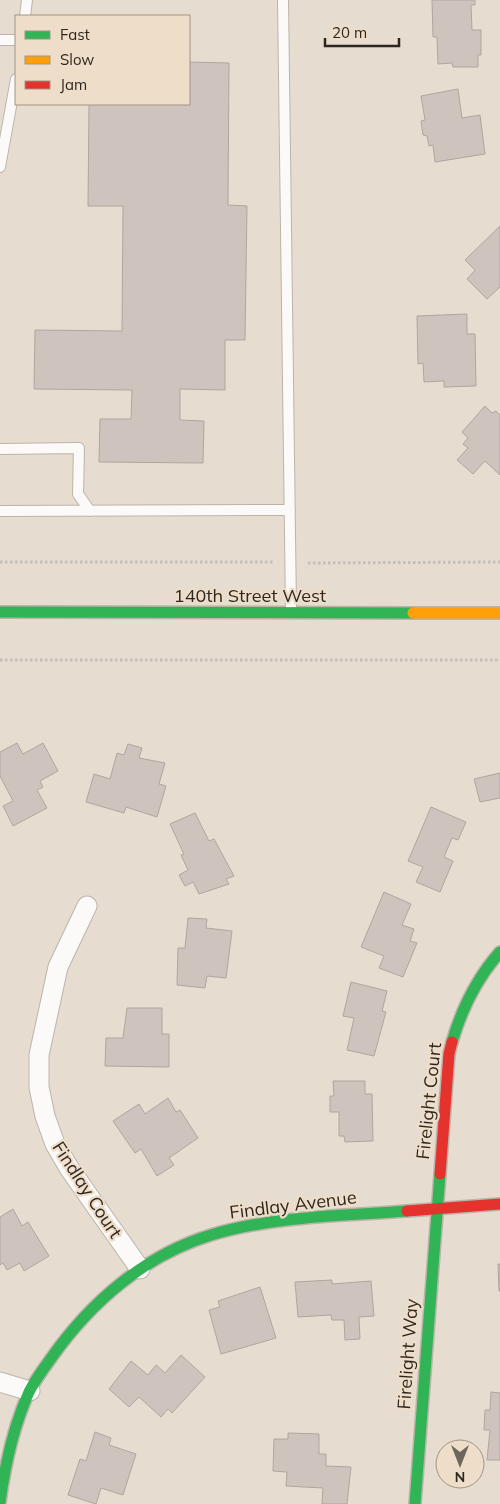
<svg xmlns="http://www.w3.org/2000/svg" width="500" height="1504" viewBox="0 0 500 1504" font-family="Mulish,sans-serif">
  <rect width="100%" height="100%" fill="#e6dcd0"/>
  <!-- building -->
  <path fill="#cec4bd" stroke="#afa69f" d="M432,0H475V5H471L472,30H481V55H478V67H453L452,63L438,64L437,37H433Z
    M189,62L229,63L228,205L247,206L245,340H225V390L180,389V420L204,421L203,463L99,462L100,419H131L132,390L34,389L35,330L122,331L123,206H88L89,104H189Z
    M458,89L462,118L480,115L485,154L435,162L433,145L429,146L427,136L423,135L421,121L425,120L421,96Z
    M500,226V287L487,299L467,279L475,270L465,260Z
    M467,314V334H475L476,386L444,387V381L424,382L423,363L418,364L417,316Z
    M485,406L492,413L496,411L500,415V475L485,461L473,474L457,460L468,448L463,444L468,438L462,432Z
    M17,743L23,754L43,743L58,771L40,781L43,787L37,790L47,808L13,826L3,806L13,801L0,776V752Z
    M128,744L142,748L139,758L165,763L159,784L166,786L157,817L126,807L124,813L86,802L94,774L110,779L117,753L124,755Z
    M500,773V798L480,802L474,779Z
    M431,807L466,822L458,840L452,838L444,857L453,861L440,892L416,882L423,867L408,861Z
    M195,813L209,841L214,839L234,876L226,879L229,884L199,894L193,882L185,886L179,875L188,870L181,855L184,854L170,824Z
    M384,892L411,904L402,925L414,929L410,941L417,943L403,977L379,968L384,956L361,947Z
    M188,918L207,919L206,928L232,931L226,978L207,976L205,988L177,985L178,948H185Z
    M351,982L387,991L382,1011L386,1012L374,1056L347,1050L354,1018L343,1016Z
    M127,1008H162V1034H169V1067L105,1066L106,1038H123Z
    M333,1081H365V1094H372L373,1141L345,1142L344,1136H339V1112H330V1096H334Z
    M168,1098L176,1112L180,1110L198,1138L169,1158L174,1165L157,1176L141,1149L135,1153L113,1121L139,1104L145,1114Z
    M13,1209L22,1226L28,1222L49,1256L24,1271L20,1263L7,1270L3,1263L0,1265V1217Z
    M498,1264H500V1291H499Z
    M332,1280V1284L371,1281L374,1316L359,1317L360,1339L345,1340L344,1320H332L331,1315L298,1317L295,1282Z
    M260,1287L276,1338L221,1354L209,1310L220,1307L218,1301Z
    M181,1355L205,1377L172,1413L168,1409L161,1417L139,1397L129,1407L109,1389L131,1361L148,1375L156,1365L165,1373Z
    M491,1392L500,1393V1460H487L490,1430H484L485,1410H490Z
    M95,1432L111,1438L109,1445L136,1454L123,1495L101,1488L96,1504L68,1495L80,1459L86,1461Z
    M288,1433L319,1434V1454H326V1466L351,1467L347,1504H322L323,1488L286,1486L287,1472L273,1471L274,1439H288Z"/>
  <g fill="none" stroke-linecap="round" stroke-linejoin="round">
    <defs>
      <path id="lane" d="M283,0L291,611
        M25,16L27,0
        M0,40H16
        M0,167L16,79
        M0,449L79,448L78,494L90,511
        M0,511L290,510"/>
      <path id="street" d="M87,906L58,967L39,1055V1087L45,1116L55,1144L69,1168L140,1269
        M0,1382L30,1391"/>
      <path id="fast" d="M0,612L413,613
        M452,1042C462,1008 477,978 500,952
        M0,1502C5,1465 13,1427 29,1392C35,1380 44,1368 52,1357C91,1302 145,1255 211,1235C273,1216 343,1216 407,1211
        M415,1504L440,1174"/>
      <path id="slow" d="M413,613H500"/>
      <path id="jam" d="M440,1174L449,1054L452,1042
        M407,1211L500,1204"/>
    </defs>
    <!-- lane casing -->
    <use href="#lane" stroke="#bcb4ab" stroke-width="12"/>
    <!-- street casing -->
    <use href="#street" stroke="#bcb4ab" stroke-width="21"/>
    <!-- fast casing -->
    <use href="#fast" stroke="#bcb4ab" stroke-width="14"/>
    <!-- slow casing -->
    <use href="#slow" stroke="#bcb4ab" stroke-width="14"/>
    <!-- jam casing -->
    <use href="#jam" stroke="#bcb4ab" stroke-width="14"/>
    <!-- path -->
    <path stroke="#c2bfba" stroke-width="3" stroke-dasharray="2.5 2.5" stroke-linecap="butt" d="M0,562H274
      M308,563L500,562
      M0,660H500"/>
    <!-- lane -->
    <use href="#lane" stroke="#fbfaf8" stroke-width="10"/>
    <!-- street -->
    <use href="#street" stroke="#fbfaf8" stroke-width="19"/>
    <!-- fast -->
    <use href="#fast" stroke="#30b455" stroke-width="11"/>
    <!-- slow -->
    <use href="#slow" stroke="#ff9f0a" stroke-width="11"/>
    <!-- jam -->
    <use href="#jam" stroke="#e5322d" stroke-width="11"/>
  </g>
  <g text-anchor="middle" stroke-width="4.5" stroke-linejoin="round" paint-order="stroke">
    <!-- street labels -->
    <g font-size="18" fill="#2d271f" stroke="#eeddc8">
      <text x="250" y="602">140th Street West</text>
      <text transform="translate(429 1101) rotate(-84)" y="6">Firelight Court</text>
      <text transform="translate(87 1190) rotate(57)" y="6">Findlay Court</text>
      <text transform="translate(293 1205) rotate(-7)" y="6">Findlay Avenue</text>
      <text transform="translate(408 1354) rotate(-86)" y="6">Firelight Way</text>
    </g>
  </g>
  <!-- legend -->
  <rect x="15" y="15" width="175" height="90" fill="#eeddc8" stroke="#a19484"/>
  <rect x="25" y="31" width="25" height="8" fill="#30b455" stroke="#a19484"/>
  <text x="60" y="40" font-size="15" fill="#2d271f">Fast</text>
  <rect x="25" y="56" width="25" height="8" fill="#ff9f0a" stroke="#a19484"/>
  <text x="60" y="65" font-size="15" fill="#2d271f">Slow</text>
  <rect x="25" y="81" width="25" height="8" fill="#e5322d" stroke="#a19484"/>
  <text x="60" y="90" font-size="15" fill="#2d271f">Jam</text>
  <!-- north arrow -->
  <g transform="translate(460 1464) rotate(180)"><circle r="24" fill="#eeddc8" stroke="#a19484"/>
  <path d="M0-4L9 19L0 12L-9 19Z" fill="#6e665d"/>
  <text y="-8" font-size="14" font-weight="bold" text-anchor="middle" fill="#2d271f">N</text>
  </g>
  <!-- scale -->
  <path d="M325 38v8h74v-8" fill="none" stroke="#2d271f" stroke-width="2.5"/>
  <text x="332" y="38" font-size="15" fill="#2d271f" stroke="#eeddc8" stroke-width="4" paint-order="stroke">20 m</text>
</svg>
